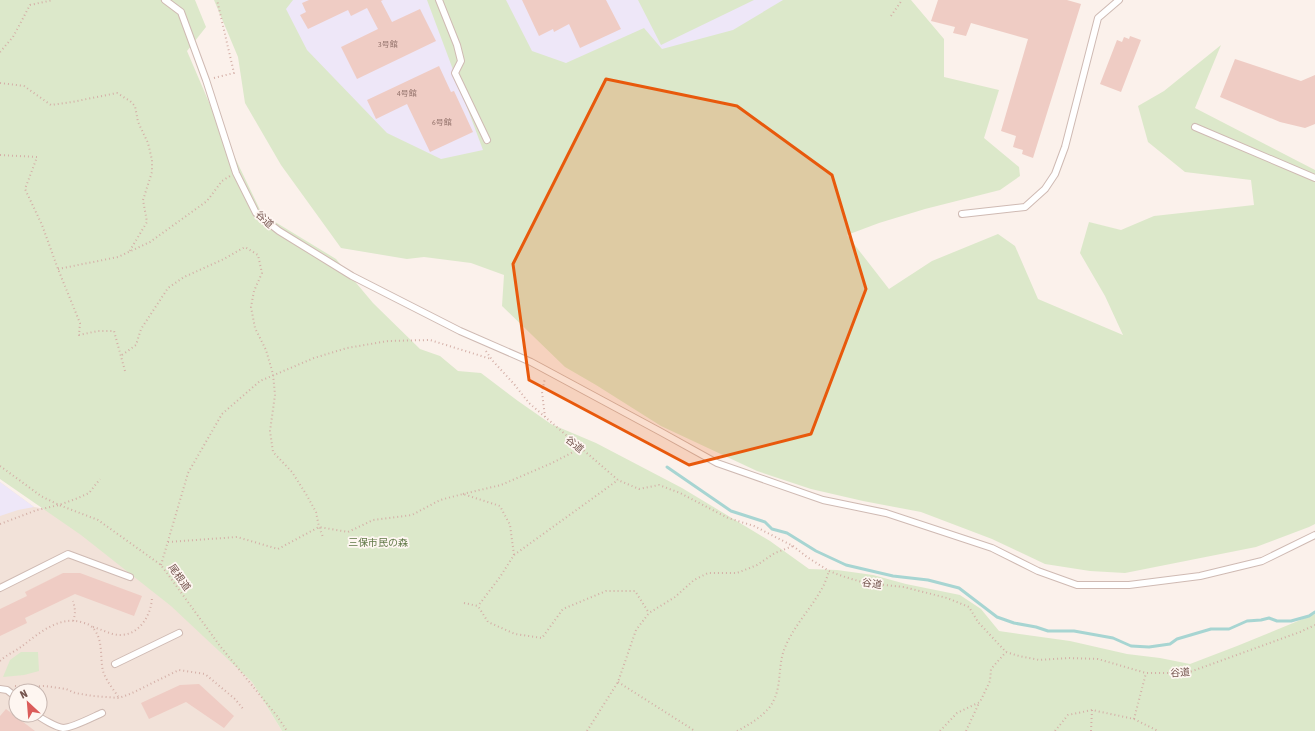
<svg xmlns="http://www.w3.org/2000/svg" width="1315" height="731" viewBox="0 0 1315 731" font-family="'Asap Condensed','Noto Sans JP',sans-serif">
  <rect width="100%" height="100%" fill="#fbf1eb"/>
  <!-- residential -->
  <path fill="#f2e2d9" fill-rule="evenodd" d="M0,482L34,507L76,514L252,682L282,731H0ZM16,691H40V715H16Z"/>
  <!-- education -->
  <path fill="#eee7f8" d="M256,0H886L643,149L397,162Z
    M0,482L34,507L18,510L0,516Z"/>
  <!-- green -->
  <path fill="#dce8ca" d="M0,0H195L206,27L187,51L214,114L262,214L336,259L373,303L420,349L440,356L458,371L481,373L518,401L551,424L596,443L682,488L770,541L809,569L837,570L873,575L906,584L960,595L981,609L999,631L1070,641L1127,654L1160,658L1190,664L1237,646L1315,614V731H282L252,682L171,606L81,535L0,479Z
    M214,0H293L286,9L307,50L387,133L441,159L483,150L427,0H506L532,51L566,63L644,28L662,49L733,30L783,0H911L944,39V77L999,90L984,138L1019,167L1020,176L1000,190L925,209L879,223L847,235L889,289L932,261L998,234L1015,246L1038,299L1123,335L1105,296L1080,253L1089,222L1121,230L1154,216L1254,205L1251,180L1185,172L1148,142L1138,106L1164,91L1221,45L1195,108L1315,170V524L1309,527L1256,547L1125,573L1090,571L1045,564L992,539L921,512L863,501L811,489L757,471L661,426L596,385L565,367L502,306L504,275L471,263L424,257L407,259L341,248L281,165L245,103L238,57Z
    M638,0H754L661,45Z
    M21,652H38L39,671L24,675L3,677L10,660Z"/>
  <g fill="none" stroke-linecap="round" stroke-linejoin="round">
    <!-- stream -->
    <path stroke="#a7d5d2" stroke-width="3" d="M667,467L731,511L765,522L772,529L787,533L816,551L846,565L893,576L928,580L959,588L997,617L1014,623L1036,627L1048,631H1074L1113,638L1131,646L1149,647L1170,644L1177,639L1211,629H1229L1247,621L1261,620L1269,618L1277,621H1291L1309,616L1315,612"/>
  </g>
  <!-- building -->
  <path fill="#efccc4" d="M309,0H383L381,1L392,22L420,9L436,41L357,79L341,47L378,29L367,8L351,16L348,10L308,29L300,15L306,12L302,3Z
    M522,0H606L621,29L580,48L569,24L554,32L553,29L539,36Z
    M938,0H1067L1081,4L1033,158L1022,154L1023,150L1013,147L1016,136L1001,131L1028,39L971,23L966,36L953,33L955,27L931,21Z
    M1130,36L1141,40L1121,92L1100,84L1117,40L1122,42L1124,37L1129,39Z
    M1235,59L1301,81L1315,75V124L1305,128L1280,122L1220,97Z
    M439,66L451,92L454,91L473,132L430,152L407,104L376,119L367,100Z
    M63,573H80L142,596L134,616L75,594L25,618L27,623L0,636V609L27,596L25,592Z
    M199,684L234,716L224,728L186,702L149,719L141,703L180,685Z
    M6,709L35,731H0V716Z"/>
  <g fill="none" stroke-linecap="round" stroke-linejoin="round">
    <defs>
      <path id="lane" d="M165,0L181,12L206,80L236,173L256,213L279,231L352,276L460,331L531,362L661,432L717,463L823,500L886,513L992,548L1038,571L1077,585H1129L1200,576L1262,561L1315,535
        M439,0L457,45L461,61L455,73L487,140
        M1195,127L1315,178
        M962,214L1025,207L1045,189L1055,174L1065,147L1098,18L1119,0
        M0,588L68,554L130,577
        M115,664L179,633
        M0,689L7,690L16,697
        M37,715C42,719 56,727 63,728C72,728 93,717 102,713"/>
    </defs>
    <!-- lane casing -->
    <use href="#lane" stroke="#cfbab3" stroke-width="8"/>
    <!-- path -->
    <path stroke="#d4afa7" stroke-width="2" stroke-dasharray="1 3" stroke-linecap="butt" d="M891,16L902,0
      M0,52L13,37L30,5L53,0
      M214,78L234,73L217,0
      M0,83L24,86L51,105L72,102L117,93L130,101L135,106L138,122L148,143L152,160V172L143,200L147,222L129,252
      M0,155L37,157L25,189L42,225L58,269L80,323L79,335L98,331H114L125,371
      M58,269L118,257L150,242L207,201L222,181L230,176
      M486,351L492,360L514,384L529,403L618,480L639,489L659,485L680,493L728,518L754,526L793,546L807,557L829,571L842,576L865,583L904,587L947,598L969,607L978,622L1006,652L1019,656L1039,660L1068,658L1098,659L1146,673H1187L1300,632L1315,625
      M122,355L136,345L141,329L168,288L184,277L224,259L245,247L258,255L262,273L254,291L251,307L255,328L266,350L273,374L275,395L270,431L273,452L292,472L306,494L316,512L319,527L323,537
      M545,417L542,392L545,378
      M0,466L41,496L59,505L98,520L161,565L220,646L277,716L287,731
      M463,494L501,485L552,463L581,448
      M0,524L37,510L59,505L78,498L89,493L100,479
      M168,542L237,537L278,549L319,527L348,532L373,520L412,515L440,500L463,494L500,506L510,525L514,555L500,577L478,606
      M514,555L618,480
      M161,565L188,473L222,414L260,381L314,358L347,348L388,341L430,340L491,359
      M464,603L478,606L488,622L515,634L542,638L563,609L606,591H635L649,613
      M73,621C76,613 75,608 73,601
      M93,627C101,629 111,635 120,635C140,635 152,614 152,596
      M0,661C6,655 14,652 21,647C38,634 60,614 84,623C89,624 93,627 96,632C103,644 100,659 103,671C106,681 114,690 119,698
      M618,682L695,731
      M15,686L24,687L45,686L66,689L75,693L93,696L119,698L130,694L179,670L205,674L235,699L244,710
      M1134,719L1158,731
      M587,731L618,682L636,630L649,613L675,597L694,580L708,573H737L757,565L775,553L793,546
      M737,731C749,725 760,718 769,708C783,690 777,669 784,650C792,628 810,610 821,590C825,584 827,577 829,571
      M940,731L957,713L980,702L990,681L991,669L1006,652
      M966,731L979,703
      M1055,731L1068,715L1092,710L1134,719L1146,673
      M1091,731L1092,710"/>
    <!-- lane -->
    <use href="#lane" stroke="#fff" stroke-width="6"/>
  </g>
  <!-- marked area -->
  <path fill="#e8590c" fill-opacity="0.2" stroke="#e8590c" stroke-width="3" stroke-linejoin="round" d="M606,79L737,106L832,175L866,289L811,434L689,465L529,380L513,264Z"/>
  <g text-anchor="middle" stroke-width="3.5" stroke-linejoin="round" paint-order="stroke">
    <!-- number labels -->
    <g font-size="8" fill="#94736c">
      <text x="388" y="47">3号館</text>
      <text x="407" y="96">4号館</text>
      <text x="442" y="125">6号館</text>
    </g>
    <!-- street labels -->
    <g font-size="10" fill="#75554f" stroke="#fef6f1">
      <text transform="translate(265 219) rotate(42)" y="4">谷道</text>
      <text transform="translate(575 444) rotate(39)" y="4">谷道</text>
      <text transform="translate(180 577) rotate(54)" y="4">尾根道</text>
      <text transform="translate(872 583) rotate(8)" y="4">谷道</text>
      <text transform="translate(1180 672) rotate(-5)" y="4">谷道</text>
    </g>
    <!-- park labels -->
    <g font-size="10" fill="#617948" stroke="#fef6f1">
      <text x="378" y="546">三保市民の森</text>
    </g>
  </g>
  <!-- north arrow -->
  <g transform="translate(28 703) rotate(334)"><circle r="19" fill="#fef6f1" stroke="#c7b6b0"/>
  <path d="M0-3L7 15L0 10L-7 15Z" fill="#db5c5a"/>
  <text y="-6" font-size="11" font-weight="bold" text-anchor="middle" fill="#75554f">N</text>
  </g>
</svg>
